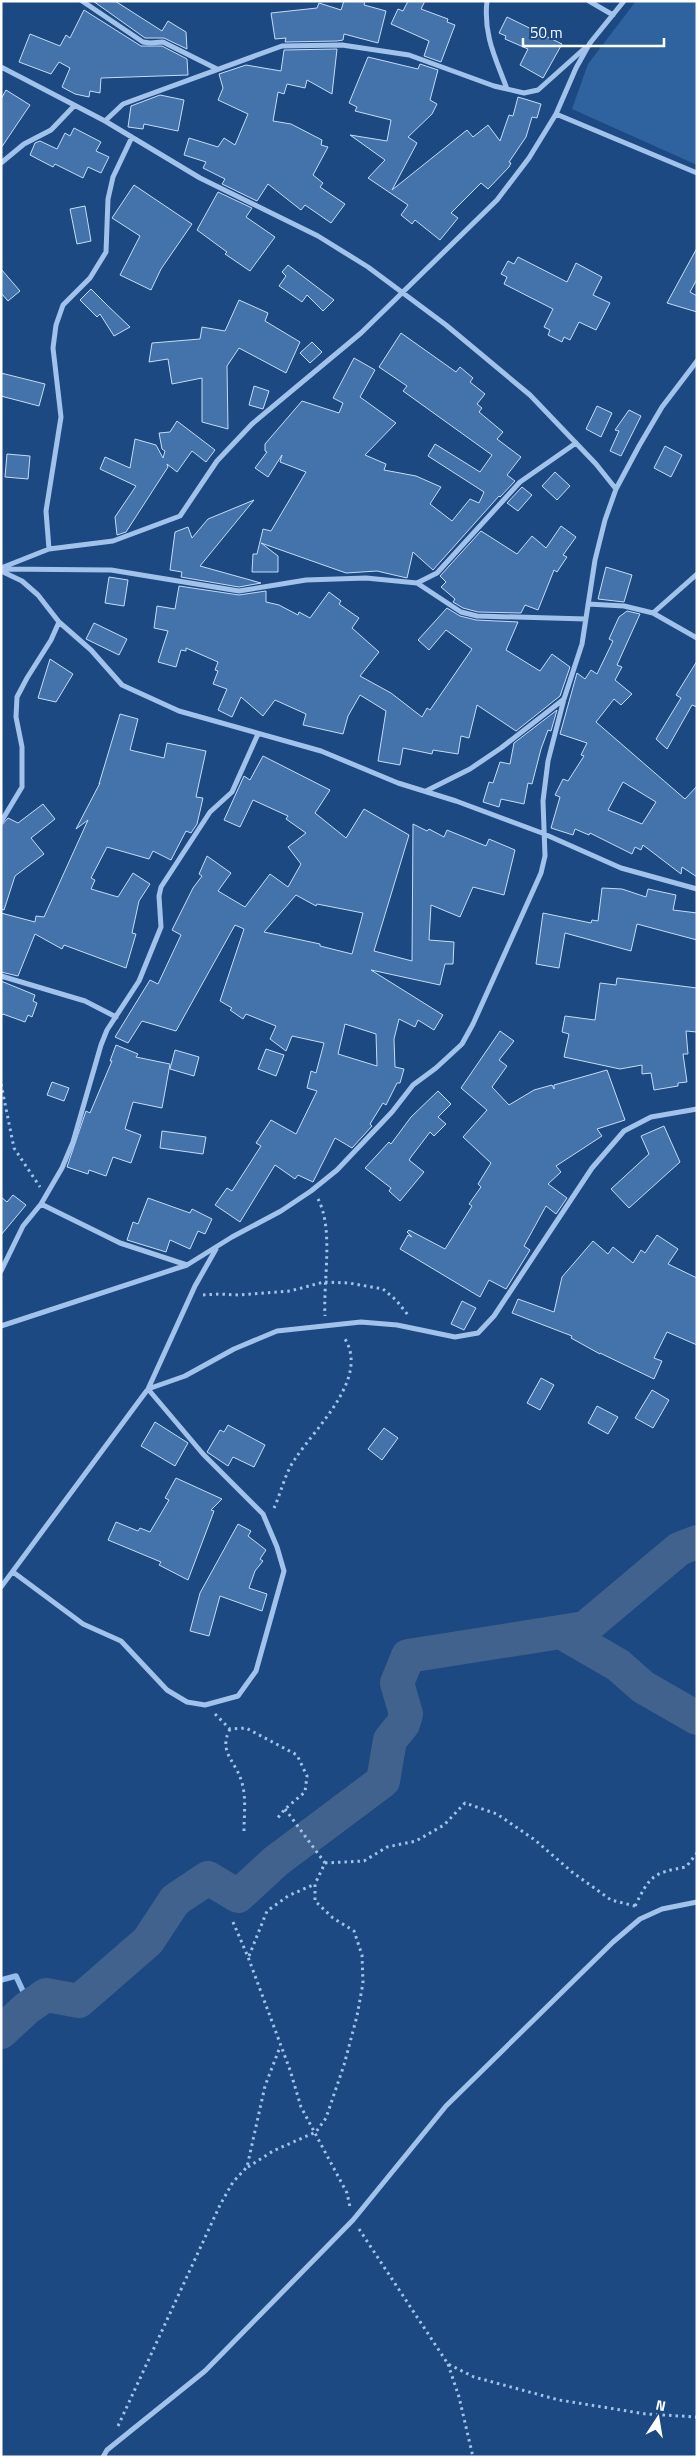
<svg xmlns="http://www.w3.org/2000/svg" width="698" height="2458" viewBox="0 0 698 2458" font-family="'Titillium Web',sans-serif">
  <rect width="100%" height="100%" fill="#1c4982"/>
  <!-- green -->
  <path fill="#2f63a0" d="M636,1H697V165L572,109L588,64Z"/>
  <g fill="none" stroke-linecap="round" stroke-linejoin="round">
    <!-- stream -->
    <path stroke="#94bdec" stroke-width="5.5" d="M1,1980L16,1976L28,2002L27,2008"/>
    <!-- river -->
    <path stroke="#41628c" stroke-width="34" d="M561,1632L618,1665L643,1687L697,1718
      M1,2032L27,2008L46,1995L79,2001L148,1941L175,1900L208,1878L238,1896L276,1861L383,1781L390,1740L403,1724L406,1714L397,1683L408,1656L585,1628L679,1549L697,1542"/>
  </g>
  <!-- building -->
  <path fill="#4473ab" stroke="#c5dcf7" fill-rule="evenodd" d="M93,1H115L162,31L168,21L186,32L187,49L164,38H145Z
    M344,1H365L364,5L386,11L378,43L344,34L343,40L337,41L285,42L286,38L275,39L271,13L317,8L319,3L341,10Z
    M408,1H425L421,9L448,19L447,22L455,25L441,62L424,56L429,41L391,24L398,9L403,11Z
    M84,10L141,46H162L187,59L188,75L101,78L100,93L90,91L89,97L75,94L62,87L70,68L59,62L51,74L19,62L30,34L60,46L66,35L70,38Z
    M507,17L562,44L543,78L520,65L528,49L505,39L506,36L499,33Z
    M337,49L332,94L307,80L305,88L287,84L284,94L278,92L273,121L291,124L322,140L321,145L328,147L313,175L323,183L320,187L345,204L331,223L305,205L301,210L268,184L257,201L222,184L225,179L203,168L206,162L184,155L189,138L218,147L224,138L235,145L248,114L218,100L223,88L219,74L246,65L281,71L284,50Z
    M368,57L418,69L420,64L438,70L430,100L437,104L432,114L408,137L417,143L392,190L467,130L473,137L488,125L500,141L509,115L513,116L518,97L541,104L537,118L532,117L526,137L509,162L511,163L509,167L488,189L481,183L451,213L458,218L440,240L415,220L412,224L401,215L408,205L368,178L385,160L350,135L387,141L391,120L355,111L357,107L349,103Z
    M6,90L30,105L1,148V99Z
    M160,95L184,100L178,131L144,124L143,129L128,127L131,106Z
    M74,128L101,142L96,151L109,157L101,173L88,167L83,178L55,164L53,167L30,155L35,143L40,141L57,149L65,133L70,136Z
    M134,185L192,224L161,269L151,290L120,275L140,236L112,218Z
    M218,192L252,208L246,217L275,237L250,271L225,254L227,252L197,230Z
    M85,206L91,241L77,244L70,209Z
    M697,248V279L690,292L697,296V312L667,303Z
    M518,257L567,282L576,263L602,277L593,295L610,303L596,330L579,322L570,340L564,337L562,342L548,335L550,330L544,327L553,309L504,284L507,277L501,274L508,261L514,264Z
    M288,265L334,300L323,311L307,295L302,302L279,286L286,276L282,272Z
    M1,269L20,291L8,301L1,293Z
    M91,289L108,306L130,327L114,336L100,314L97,317L80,300Z
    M239,300L268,313L265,321L300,342L286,373L239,348L227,366L228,429L202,422V378L172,384L168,359L149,362L152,343L200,339L202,327L225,331Z
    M401,333L456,372L460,367L473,378L470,382L485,394L477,404L482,408L479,412L503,432L497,439L521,457L507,475L515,481L500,497L499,496L433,570L413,552L407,578L377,571L346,573L261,543L278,556V572H252L253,554H257L263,529L271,531L306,472L280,462L282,455L268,477L255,468L267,452L265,451V444L302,401L339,413L343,403L333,398L354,358L375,370L360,397L396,423L365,455L386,464L384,470L416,476L441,487L430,504L452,521L470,499L479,503L484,492L428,456L435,444L480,472L492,455L403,391L407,386L379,367Z
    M312,342L322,352L310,363L300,353Z
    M1,373L45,384L39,406L1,396Z
    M254,386L269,391L263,409L249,405Z
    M597,406L612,413L601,437L586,429Z
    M629,410L641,416L621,456L610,451L619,431L615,430Z
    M177,421L215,450L206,462L192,451L177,472L167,464L168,467L126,532L117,535L115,517L136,486L100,469L105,457L130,468L135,439L156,445L163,458L165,451L162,449L159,433L170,432Z
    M665,446L682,455L671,477L654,468Z
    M7,454L30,456L28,479L5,477Z
    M555,472L570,486L557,500L542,486Z
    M522,487L532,495L518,511L507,503Z
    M254,500L200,566L261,583L239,587L181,577L182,572L170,570L175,532L188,527L192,538L208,519Z
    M561,526L576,537L563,555L567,557L557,572L554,570L538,610L525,605L521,613L478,612L463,608L453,602L455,599L441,587L446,582L440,576L481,531L517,554L532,536L546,548Z
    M606,567L632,575L624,602L598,599Z
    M109,577L128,580L124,606L105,603Z
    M179,586L239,595L266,591V602L279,605L298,615L299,612L310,618L329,592L341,601L339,604L359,618L352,628L379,652L360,676L391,693L422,717L427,708L430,710L472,649L446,630L429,650L418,640L447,608L460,616L476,620L518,622L506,650L540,671L552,654L570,667L560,696L516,731L477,705L469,738L461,736L458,754L433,750L432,754L403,748L400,765L378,761L386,711L360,695L348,716L343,734L303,725L306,714L275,700L263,716L241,697L232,717L218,710L227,689L213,684L218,671L215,670L218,662L186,648V651L181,650L176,667L158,662L168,631L154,628L157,606L175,609Z
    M627,611L640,614L617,665L622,667L615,680L632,694L621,705L614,699L596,722L685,799L697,786V877L682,867L681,874L643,845L641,850L635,847L632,854L590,833L589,835L575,829L573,835L551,828L560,797L555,795L563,779L568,781L584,756L581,755L587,743L560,734L577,673L585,679L591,670L597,674L613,641L609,639L619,617ZM623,782L656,802L642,824L608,810Z
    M94,623L127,639L119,655L86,639Z
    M50,659L73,674L56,702L38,698Z
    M697,661V707L692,705L667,749L656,739L681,698L676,695Z
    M557,710L551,731L548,730L541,749L532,784L528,783L524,804L501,799L499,807L483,802L489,782L493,783L500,762L510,764L514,743Z
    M120,714L138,719L130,750L164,758L167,743L206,751L196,797L203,798L197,824L191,833L186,831L171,860L153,851L149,859L107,847L91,878L95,880L91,889L118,897L133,873L150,884L139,901L132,933L136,934L126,968L64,945L62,949L35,934L18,976L1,972V913L35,922L36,916L44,917L88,820L76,829L100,783L99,784Z
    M263,756L330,790L315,813L346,838L364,809L409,835L374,951L412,961L413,824L427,831L429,829L444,837L447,830L486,846L489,839L515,850L504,895L473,887L460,917L431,905L429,940L454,942L453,964H445L440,985L371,970L443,1015L434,1030L418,1020L415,1027L399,1019L394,1039L395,1067L404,1069L400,1083H397L386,1105L383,1103L370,1124L372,1126L352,1148L335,1138L313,1182L298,1175L295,1179L275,1165L240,1222L215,1205L227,1188L232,1191L261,1146L256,1143L271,1120L296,1134L317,1091L307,1088L311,1071L316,1073L324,1043L292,1036L286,1051L270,1039L276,1026L246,1014L243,1019L230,1010L232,1008L220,1001L244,929L235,925L176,1031L142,1021L128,1043L115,1037L150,980L158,984L181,935L172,930L193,888L202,876L199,874L207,856L231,873L218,891L245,907L270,874L288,887L301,864L288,847L306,833L286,819L288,816L253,800L240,827L224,820L244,776L250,780ZM296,895L316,906L317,904L363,913L352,954L320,946V944L264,932ZM345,1024L376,1034L377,1066L338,1054Z
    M43,804L55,819L31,838L44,854L15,876L4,910L1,909V826L8,818L18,823Z
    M602,888L622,889L646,897L648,889L676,895L673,910L697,913V940L637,924L631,951L565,933L559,968L536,964L543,913L591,923L592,920L598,921Z
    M617,978L697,988V1032L686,1031L688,1054H683L687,1082L678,1083V1086L654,1090L651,1073L642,1074V1065L620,1069L564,1057L569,1034L562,1032L565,1016L595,1020L600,983L616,985Z
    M1,981L35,995L33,1001L37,1003L32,1017L28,1015L25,1022L3,1014L1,1016Z
    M500,1031L514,1041L499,1060L507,1066L492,1087L509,1105L534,1090L552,1085L554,1089V1085L607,1070L625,1120L597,1129L602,1136L556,1166L561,1172L548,1184L567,1198L556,1214L546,1206L524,1246L530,1250L506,1289L489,1280L480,1297L400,1249L408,1235L412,1237L407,1232L409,1230L445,1249L472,1206L469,1204L481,1187L478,1184L491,1163L463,1137L487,1110L461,1088Z
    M116,1045L138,1054L136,1057L170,1064L162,1108L133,1102L125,1129L141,1135L131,1163L113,1157L106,1176L89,1170L88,1174L67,1167L86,1111L90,1113L112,1061H110Z
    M266,1049L284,1055L276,1076L258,1069Z
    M175,1050L199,1057L194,1076L170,1069Z
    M52,1082L69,1088L64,1101L47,1095Z
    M438,1091L451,1104L438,1117L446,1124L434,1136L430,1132L411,1157L409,1160L424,1172L400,1201L389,1191L391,1188L365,1168L389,1142L391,1144L411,1117Z
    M664,1126L680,1162L629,1208L611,1189L649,1154L641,1136Z
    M162,1131L206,1137L203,1154L160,1148Z
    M13,1195L26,1205L1,1235V1197L7,1202Z
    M148,1198L190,1213L192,1209L212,1219L205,1234L198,1231L190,1249L170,1240L166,1252L127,1240L133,1222L138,1224Z
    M657,1235L678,1249L668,1264L697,1278V1345L667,1332L654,1358L662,1361L654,1379L600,1353V1354L571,1338L572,1336L512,1313L518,1299L554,1312L562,1277L593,1241L608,1254L613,1247L633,1263L641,1250L645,1253Z
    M462,1301L476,1308L464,1330L451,1324Z
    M541,1378L554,1385L540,1410L527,1403Z
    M652,1390L669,1400L653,1428L635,1418Z
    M597,1406L618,1417L608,1434L588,1423Z
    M155,1422L188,1443L175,1466L141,1446Z
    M228,1425L265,1445L254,1467L233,1457L228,1466L207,1452L220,1430L224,1432Z
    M384,1428L398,1438L382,1460L368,1449Z
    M176,1478L222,1499L211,1510L214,1511L188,1580L159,1565L161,1562L108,1540L116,1522L138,1531L140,1528L150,1532L169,1500L165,1498Z
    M238,1524L251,1531L248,1536L266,1550L260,1559L263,1561L255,1571L249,1588L267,1594L262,1611L220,1596L209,1636L190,1631L200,1593Z"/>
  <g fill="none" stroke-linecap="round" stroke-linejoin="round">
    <!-- path -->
    <path stroke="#a1c2ea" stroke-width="3" stroke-dasharray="2.5 4" stroke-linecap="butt" d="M1,1084L14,1148L40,1187
      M318,1199C334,1229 323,1281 325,1316
      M203,1295L220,1294L238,1295L290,1291L324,1282L349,1283L383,1289L396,1300L408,1315
      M274,1508C281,1493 285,1473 295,1459C316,1427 372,1376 343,1336
      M215,1714L230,1729L246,1728L297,1755L307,1776L305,1792L285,1809L276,1820
      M230,1729C217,1754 238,1761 243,1787C246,1801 244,1816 244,1831
      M285,1809L325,1863
      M325,1863L364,1861L387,1847L416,1841L444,1825L465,1803L497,1814L535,1840L572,1872L611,1900L635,1906L636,1909
      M635,1906C650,1876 652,1873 686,1867L697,1853
      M233,1922L248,1957L290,2070L301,2107L347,2193L350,2207
      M249,1956L267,1911L288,1896L315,1884
      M248,2167L273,2151L316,2132L326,2118L344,2065L357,2016L363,1983L362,1955L354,1931L333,1918L315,1901V1884L325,1863
      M359,2229L448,2364L474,2377L559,2400L646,2414L697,2417
      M448,2364L459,2397L473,2457
      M118,2426L220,2205L233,2182L247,2167L265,2086L280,2047"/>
    <!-- street -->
    <path stroke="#a1c2ea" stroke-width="5" d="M82,1L143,42L150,43L163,42L217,69
      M487,1C483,35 496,59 507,89
      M589,1L613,15
      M1,67L105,121L200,178L318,236L368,267L446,325L530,395L596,464L616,489
      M556,114L697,173
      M105,121L123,104L282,46L342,45L409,55L494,86L524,93L538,90L585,48
      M1,163L24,144L51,130L74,106
      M49,549L46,511L61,417L53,348L56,325L63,305L90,278L106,252L108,199L113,177L132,137
      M1,568L49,549L113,541L180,516L217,461L252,424L361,333L497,200L529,158L556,114L576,68L590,43L624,1
      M2,569L111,570L239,591L306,580L366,578L417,583L437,573L520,482L576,443
      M1,571L22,581L38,595L59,622L91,650L122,685L179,711L321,751L398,783L456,801L542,833L621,868L697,889
      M417,583L461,612L477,616L586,619
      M588,604L624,606L653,613L697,638
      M653,613L697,574
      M426,791L470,769L501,748L564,699
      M1,822L22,787V747L16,717L17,697L27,678L51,640L59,622
      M1,976L85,1001L116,1017
      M41,1204L120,1243L187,1265
      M1,1271L23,1226L41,1204L62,1168L73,1142L101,1045L107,1030L139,981L161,927L159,896L161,887L210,812L232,792L258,734
      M1,1326L187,1265L232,1237L281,1211L311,1191L337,1170L392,1112L413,1085L436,1068L462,1044L473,1024L541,873L545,856L543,801L548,761L564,699L582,644L595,560L605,520L616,489L639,446L662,407L697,361
      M13,1572L83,1624L121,1641L167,1690L187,1702L205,1705L238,1696L256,1671L284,1571L277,1547L263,1514L203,1454L148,1389L185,1376L234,1349L277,1331L361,1322L397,1325L455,1337L478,1333L494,1316L592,1168L624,1131L651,1117L697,1109
      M1,1587L148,1389L195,1286L216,1249
      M103,2457L107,2450L205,2371L353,2220L446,2106L613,1942L640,1919L662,1909L697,1902"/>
  </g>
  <!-- border -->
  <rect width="698" height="2458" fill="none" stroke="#ffffff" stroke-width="5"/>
  <!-- north arrow -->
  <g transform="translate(658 2418) rotate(12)" stroke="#1c4982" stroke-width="4" paint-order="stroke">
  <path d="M0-4L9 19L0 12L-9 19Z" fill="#ffffff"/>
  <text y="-8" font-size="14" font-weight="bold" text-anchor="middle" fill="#ffffff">N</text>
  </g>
  <!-- scale -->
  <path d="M523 38v8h141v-8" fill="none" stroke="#ffffff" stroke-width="2.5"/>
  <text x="530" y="38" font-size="15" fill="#ffffff" stroke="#1c4982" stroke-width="4" paint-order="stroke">50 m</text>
</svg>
